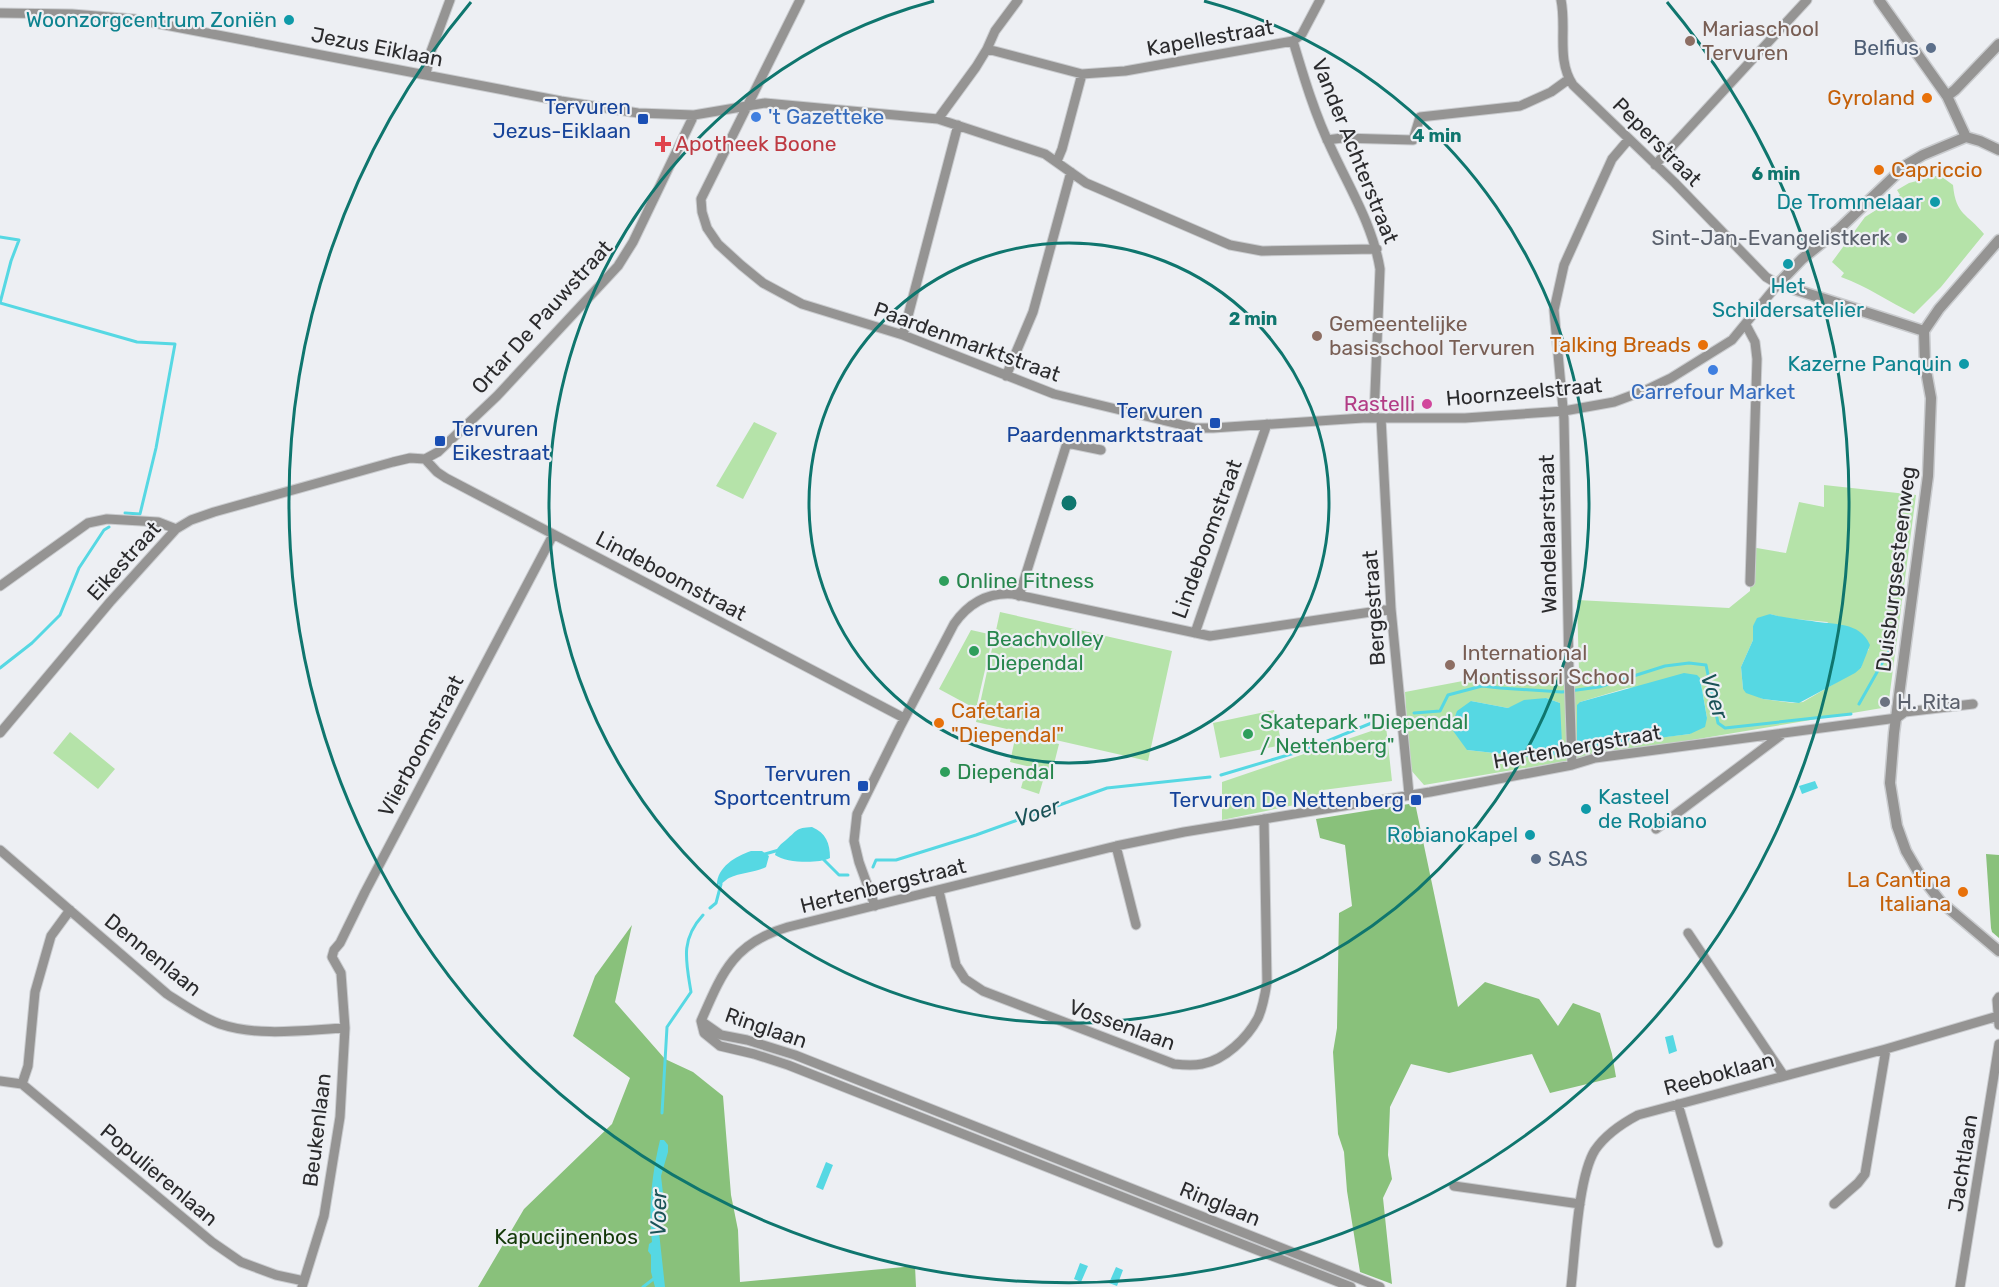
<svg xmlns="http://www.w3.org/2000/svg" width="1999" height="1287" viewBox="0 0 1999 1287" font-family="Rubik,sans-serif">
  <rect width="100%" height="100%" fill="#edeff3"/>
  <!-- green -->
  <path fill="#b5e3a9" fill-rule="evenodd" d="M1936,176L1942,177L1953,185C1956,216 1967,213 1984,234L1941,287L1914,314C1889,302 1867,286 1841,277L1844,273L1832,262L1865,217L1900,195L1897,190L1909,183Z
    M754,422L777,433L743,499L716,486Z
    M1824,485L1916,495L1888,707L1424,785L1410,769L1405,692L1489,676L1579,672L1577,600L1729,608L1750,591L1751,547L1786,553L1799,502L1824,507ZM1770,614L1784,618L1827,622L1869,649L1864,656L1861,668L1803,702L1793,703L1763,699L1743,689L1741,667L1753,640V626ZM1701,683L1707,718L1690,734L1580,747L1577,741L1580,702L1627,688ZM1546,698L1560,703L1541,758L1467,750L1471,701L1508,708Z
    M1000,612L1172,651L1148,761L976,722Z
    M971,630L993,635L976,709L939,689Z
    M1274,710L1282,745L1220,758L1213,723Z
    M1386,726L1392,781L1323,790L1324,799L1222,820V782Z
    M70,732L115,769L98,789L53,753Z
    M1016,734L1059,744L1052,772L1010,762Z
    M1026,770L1045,774L1039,794L1021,788Z"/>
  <!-- forest -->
  <path fill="#89c17b" d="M1415,803L1458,1007L1485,982L1539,999L1558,1026L1573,1003L1600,1013L1612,1054L1616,1077L1550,1093L1532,1054L1449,1073L1411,1064L1390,1107L1388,1155L1392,1179L1383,1198L1392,1284L1360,1272L1347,1191L1344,1152L1338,1134L1333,1052L1337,1028L1339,913L1352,906L1345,845L1320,838L1316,819Z
    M1986,854L1999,855V938L1992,932L1991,928Z
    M632,925L615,1002L665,1059L693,1072L723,1096L731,1195L738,1230L740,1282L915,1266L916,1287H478L524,1209L612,1124L630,1078L573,1036L595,976Z"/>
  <!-- water -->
  <path fill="#56d8e3" d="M1770,614C1784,618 1798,619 1812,621C1833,625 1860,621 1870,645L1861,668L1855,673L1799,703L1763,699L1746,693L1743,689L1741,667L1753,640V626L1757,618Z
    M1684,673L1697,675L1700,678L1707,718L1705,727L1690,734L1580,748L1577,741V705L1580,702Z
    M1546,698L1560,703L1562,744L1555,755L1541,758L1467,750L1451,728L1457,711L1471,701L1508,708L1524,700Z
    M1815,781L1818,788L1802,794L1799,786Z
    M812,827C826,833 830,843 830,858C818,864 786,863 775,855C777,847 780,845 786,840C798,830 795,828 812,827Z
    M751,851H762L769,856L766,867C755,873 741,872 729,878C724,881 723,884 717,885C717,867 736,856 751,851Z
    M1673,1035L1677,1051L1669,1054L1665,1037Z
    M660,1140H664L668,1145V1152L661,1176L664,1202L659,1232L665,1287H655L651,1272V1255L648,1251L649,1244L652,1242C648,1207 652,1174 660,1140Z
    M826,1162L833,1165L823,1190L816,1187Z
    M1080,1263L1088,1266L1081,1282L1074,1279Z
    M1116,1267L1123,1270L1117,1286L1109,1283Z"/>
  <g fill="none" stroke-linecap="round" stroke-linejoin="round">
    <!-- stream -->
    <path stroke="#56d8e3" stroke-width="3" d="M0,237L19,240L11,261L0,303
      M0,303L137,342L175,344L156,448L140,514L125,513
      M0,668L32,643L60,615L79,568L104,530L109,527
      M1859,704L1894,642
      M1414,713L1440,711L1448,695L1482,686L1500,688L1562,692L1599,687L1665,666L1689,663L1706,665L1718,723L1725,728L1851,714
      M1221,775L1308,749L1374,722
      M765,854L779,850
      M822,858L839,875H848
      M873,867L876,860H896L976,835L1107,788L1210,777
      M710,908L716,903L721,884
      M662,1113L667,1027L691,992C686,961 680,940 703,915
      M643,1287L656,1277"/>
    <defs>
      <path id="minor" d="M800,0L701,199L702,212L707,228L718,244L741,265L763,283L802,304L903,335L1054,394L1195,428H1213L1363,418H1465L1564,411L1614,402L1646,390L1671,378L1732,340L1778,284L1766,277L1675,183L1573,85C1556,60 1567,28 1561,0
        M0,13L72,14L134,19L561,101L638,113L694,115L765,103L938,119L1045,154L1086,183L1230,245L1262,251L1377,249
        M1293,41C1304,78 1315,115 1332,150C1350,189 1373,226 1380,269L1374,418
        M987,49L1082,74L1125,71L1293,41L1302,34L1320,0
        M426,75L430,54L450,0
        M938,119L976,67L987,49L995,31L1018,0
        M1327,140L1342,138L1413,140L1420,117L1520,106L1551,92L1569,79
        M1057,161L1062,149L1082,74
        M1655,165L1807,0
        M1746,325L1755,342L1757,359L1750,582
        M903,335L958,125
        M1006,376L1033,312L1071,172
        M1381,418L1391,609L1409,794
        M425,459L437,472L446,478L904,718
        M0,586L88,523L107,519L158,522L176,529
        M1019,596L1067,443L1101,450
        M1195,633L1267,424
        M0,733L110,602L176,529L191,520L214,512L393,462L410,458L425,459L438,452L497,396L618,266L633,242L694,115
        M1572,765L1569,672L1564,419L1554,310L1564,265L1612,159L1629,139
        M1656,829L1784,733
        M1116,846L1136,925
        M0,850L167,994C184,1005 201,1017 220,1024C259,1037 305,1030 345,1028
        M939,891L956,965L965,979L983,991L1174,1064C1183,1065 1192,1066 1202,1064C1225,1060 1247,1038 1258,1018C1263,1007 1265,995 1267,982L1264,819
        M875,906L859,862L854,841L857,814L900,727L954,624C968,604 987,592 1013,594L1210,636L1391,609
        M1688,933L1784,1076
        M1999,997L1997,1000L1999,1025
        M701,1021C722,973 733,943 788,927L1116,846L1184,832L1430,792L1572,765L1595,758L1897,718L1905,712L1973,704
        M701,1021L721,1035L747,1040L795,1055L1380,1287
        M701,1021L704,1033L720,1046L754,1054L788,1065L1351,1287
        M0,1081L22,1084L212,1242L241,1262L276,1275L304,1281
        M22,1084L28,1066L35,992L51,936L70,910
        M1678,1104L1718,1243
        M1454,1186L1580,1204
        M1834,1204L1858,1183L1865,1174L1886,1049
        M302,1287L324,1216L340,1117L345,1028L341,973L332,957L334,950L340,943L365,892L553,535
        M1571,1287C1575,1253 1578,1177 1595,1150C1606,1134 1621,1124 1638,1115L1886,1049L1998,1016
        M1960,1287L1999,1044"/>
      <path id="tertiary" d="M1879,0L1947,96L1966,137
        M1947,96L1955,90L1999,44
        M1966,137L1980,141L1999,150
        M1924,331L1925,365L1931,398L1928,476L1894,733L1890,783L1897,826L1906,851L1920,875L1941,902L1999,951
        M1924,331L1778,284L1802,259L1838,230L1906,165L1923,155L1966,137
        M1924,331L1939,309L1999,240"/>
    </defs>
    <!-- minor casing -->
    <use href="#minor" stroke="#cacccf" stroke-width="11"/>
    <!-- tertiary casing -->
    <use href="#tertiary" stroke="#cacccf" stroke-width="13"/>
    <!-- minor -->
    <use href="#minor" stroke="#959493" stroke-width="9"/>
    <!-- tertiary -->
    <use href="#tertiary" stroke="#959493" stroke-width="10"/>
  </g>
  <!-- distance rings -->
  <g fill="none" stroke="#0f766e" stroke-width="3">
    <circle cx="1069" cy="503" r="260"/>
    <path d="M1204 1A520 520 0 1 1 934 1"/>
    <path d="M1667 2A780 780 0 1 1 471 2"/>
  </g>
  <!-- markers -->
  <g fill="#0f9aa8" stroke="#edeff3" stroke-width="2">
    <circle cx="289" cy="20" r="6"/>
    <circle cx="1935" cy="202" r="6"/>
    <circle cx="1788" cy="264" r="6"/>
    <circle cx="1964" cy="364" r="6"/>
    <circle cx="1586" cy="809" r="6"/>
    <circle cx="1530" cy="835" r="6"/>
  </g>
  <g fill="#8d6e63" stroke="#edeff3" stroke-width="2">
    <circle cx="1690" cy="41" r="6"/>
    <circle cx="1317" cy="336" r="6"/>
    <circle cx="1450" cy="665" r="6"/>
  </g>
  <g fill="#5c6f8a" stroke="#edeff3" stroke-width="2">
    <circle cx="1931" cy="48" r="6"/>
    <circle cx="1536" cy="859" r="6"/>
  </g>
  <g fill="#e8710a" stroke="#edeff3" stroke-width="2">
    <circle cx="1927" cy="98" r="6"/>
    <circle cx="1879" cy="170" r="6"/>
    <circle cx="1703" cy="345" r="6"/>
    <circle cx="939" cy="723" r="6"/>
    <circle cx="1963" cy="892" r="6"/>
  </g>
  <g fill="#3f7fe0" stroke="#edeff3" stroke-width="2">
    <circle cx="756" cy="117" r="6"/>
    <circle cx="1713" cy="370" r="6"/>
  </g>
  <g fill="#1a4fb4" stroke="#edeff3" stroke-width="2">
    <rect x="637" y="113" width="12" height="12" rx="3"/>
    <rect x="1209" y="417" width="12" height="12" rx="3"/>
    <rect x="434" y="435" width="12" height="12" rx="3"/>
    <rect x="857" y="780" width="12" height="12" rx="3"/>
    <rect x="1410" y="794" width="12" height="12" rx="3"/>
  </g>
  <path fill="#e0444e" stroke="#edeff3" stroke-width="2" d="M660 135h6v6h6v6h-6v6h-6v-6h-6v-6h6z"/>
  <g fill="#6b7280" stroke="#edeff3" stroke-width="2">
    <circle cx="1902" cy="238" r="6"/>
    <circle cx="1885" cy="702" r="6"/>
  </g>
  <circle fill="#d1479c" stroke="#edeff3" stroke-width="2" cx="1427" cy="404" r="6"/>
  <g fill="#2e9e5b" stroke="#edeff3" stroke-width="2">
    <circle cx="944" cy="581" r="6"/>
    <circle cx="974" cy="651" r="6"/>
    <circle cx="1248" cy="734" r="6"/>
    <circle cx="945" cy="772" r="6"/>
  </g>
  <g text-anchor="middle" stroke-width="4.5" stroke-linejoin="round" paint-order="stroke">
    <!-- culture labels -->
    <g font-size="21" fill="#0d838f" stroke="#edeff3" text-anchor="end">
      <text x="277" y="27">Woonzorgcentrum Zoniën</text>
      <text x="1923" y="209">De Trommelaar</text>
      <text x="1788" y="293" text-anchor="middle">Het<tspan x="1788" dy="24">Schildersatelier</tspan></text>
      <text x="1952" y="371">Kazerne Panquin</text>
      <text x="1598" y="804" text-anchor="start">Kasteel<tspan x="1598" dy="24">de Robiano</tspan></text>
      <text x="1518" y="842">Robianokapel</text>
    </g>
    <!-- education labels -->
    <g font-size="21" fill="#785e54" stroke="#edeff3" text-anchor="start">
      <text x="1702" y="36">Mariaschool<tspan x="1702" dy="24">Tervuren</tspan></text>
      <text x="1329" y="331">Gemeentelijke<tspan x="1329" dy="24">basisschool Tervuren</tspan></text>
      <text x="1462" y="660">International<tspan x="1462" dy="24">Montissori School</tspan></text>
    </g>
    <!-- street labels -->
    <g font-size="21" fill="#2b2b2d" stroke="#edeff3">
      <text transform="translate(1210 38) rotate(-10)" y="7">Kapellestraat</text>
      <text transform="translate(377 47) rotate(11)" y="7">Jezus Eiklaan</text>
      <text transform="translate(1657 142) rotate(45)" y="7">Peperstraat</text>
      <text transform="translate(1355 151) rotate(68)" y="7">Vander Achterstraat</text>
      <text transform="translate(542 317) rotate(-48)" y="7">Ortar De Pauwstraat</text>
      <text transform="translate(967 342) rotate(20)" y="7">Paardenmarktstraat</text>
      <text transform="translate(1524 392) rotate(-5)" y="7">Hoornzeelstraat</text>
      <text transform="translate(1548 534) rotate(-91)" y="7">Wandelaarstraat</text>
      <text transform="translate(1207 539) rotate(-70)" y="7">Lindeboomstraat</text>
      <text transform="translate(124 561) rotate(-48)" y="7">Eikestraat</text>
      <text transform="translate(1896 569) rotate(-83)" y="7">Duisburgsesteenweg</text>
      <text transform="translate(671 576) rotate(28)" y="7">Lindeboomstraat</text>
      <text transform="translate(1374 608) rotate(-94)" y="7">Bergestraat</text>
      <text transform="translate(421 746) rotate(-62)" y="7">Vlierboomstraat</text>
      <text transform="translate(1577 747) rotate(-10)" y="7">Hertenbergstraat</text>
      <text transform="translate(883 886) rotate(-14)" y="7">Hertenbergstraat</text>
      <text transform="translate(153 955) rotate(39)" y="7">Dennenlaan</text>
      <text transform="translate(1122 1025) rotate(20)" y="7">Vossenlaan</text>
      <text transform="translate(766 1028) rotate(19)" y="7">Ringlaan</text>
      <text transform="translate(1719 1074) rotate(-15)" y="7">Reeboklaan</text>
      <text transform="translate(317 1130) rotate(-83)" y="7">Beukenlaan</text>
      <text transform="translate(1963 1163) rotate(-81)" y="7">Jachtlaan</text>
      <text transform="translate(159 1175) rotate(40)" y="7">Populierenlaan</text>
      <text transform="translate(1220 1204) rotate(22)" y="7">Ringlaan</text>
    </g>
    <!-- service labels -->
    <g font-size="21" fill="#4e5e75" stroke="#edeff3" text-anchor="end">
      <text x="1919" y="55">Belfius</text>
      <text x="1548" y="866" text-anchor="start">SAS</text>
    </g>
    <!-- food labels -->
    <g font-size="21" fill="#c56008" stroke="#edeff3" text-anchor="end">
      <text x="1915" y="105">Gyroland</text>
      <text x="1891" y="177" text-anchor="start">Capriccio</text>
      <text x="1691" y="352">Talking Breads</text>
      <text x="951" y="718" text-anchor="start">Cafetaria<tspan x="951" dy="24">"Diependal"</tspan></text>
      <text x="1951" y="887">La Cantina<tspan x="1951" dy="24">Italiana</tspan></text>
    </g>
    <!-- transit labels -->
    <g font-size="21" fill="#164399" stroke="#edeff3" text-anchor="end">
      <text x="631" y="114">Tervuren<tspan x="631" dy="24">Jezus-Eiklaan</tspan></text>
      <text x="1203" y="418">Tervuren<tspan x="1203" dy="24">Paardenmarktstraat</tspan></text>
      <text x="452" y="436" text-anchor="start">Tervuren<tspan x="452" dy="24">Eikestraat</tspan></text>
      <text x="851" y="781">Tervuren<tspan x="851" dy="24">Sportcentrum</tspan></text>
      <text x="1404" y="807">Tervuren De Nettenberg</text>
    </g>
    <!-- shop labels -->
    <g font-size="21" fill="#366cbe" stroke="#edeff3" text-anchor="start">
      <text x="768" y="124">'t Gazetteke</text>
      <text x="1713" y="399" text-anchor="middle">Carrefour Market</text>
    </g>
    <!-- health labels -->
    <g font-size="21" fill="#be3a42" stroke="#edeff3" text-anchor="start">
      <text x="675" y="151">Apotheek Boone</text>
    </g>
    <!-- worship labels -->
    <g font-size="21" fill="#5b616d" stroke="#edeff3" text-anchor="end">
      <text x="1890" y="245">Sint-Jan-Evangelistkerk</text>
      <text x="1897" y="709" text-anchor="start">H. Rita</text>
    </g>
    <!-- hotel labels -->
    <g font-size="21" fill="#b23c85" stroke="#edeff3" text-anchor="end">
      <text x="1415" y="411">Rastelli</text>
    </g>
    <!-- leisure labels -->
    <g font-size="21" fill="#27864d" stroke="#edeff3" text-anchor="start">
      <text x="956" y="588">Online Fitness</text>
      <text x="986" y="646">Beachvolley<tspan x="986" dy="24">Diependal</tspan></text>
      <text x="1260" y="729">Skatepark "Diependal<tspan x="1260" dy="24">/ Nettenberg"</tspan></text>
      <text x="957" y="779">Diependal</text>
    </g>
    <!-- park labels -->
    <g font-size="21" fill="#133808" stroke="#edeff3">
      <text x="566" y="1244">Kapucijnenbos</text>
    </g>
    <!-- water labels -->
    <g font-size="22" font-style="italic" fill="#1a5257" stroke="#edeff3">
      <text transform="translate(1715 696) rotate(73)" y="8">Voer</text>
      <text transform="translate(1037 812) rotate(-19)" y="8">Voer</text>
      <text transform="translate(658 1213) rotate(-89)" y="8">Voer</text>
    </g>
  </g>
  <circle cx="1069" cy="503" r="9" fill="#0f766e" stroke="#edeff3" stroke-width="3"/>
  <g font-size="18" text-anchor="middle" font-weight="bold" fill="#0f766e" stroke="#edeff3" stroke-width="4.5" stroke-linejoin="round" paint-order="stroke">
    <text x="1437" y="142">4 min</text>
    <text x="1776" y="180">6 min</text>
    <text x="1253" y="325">2 min</text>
  </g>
</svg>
